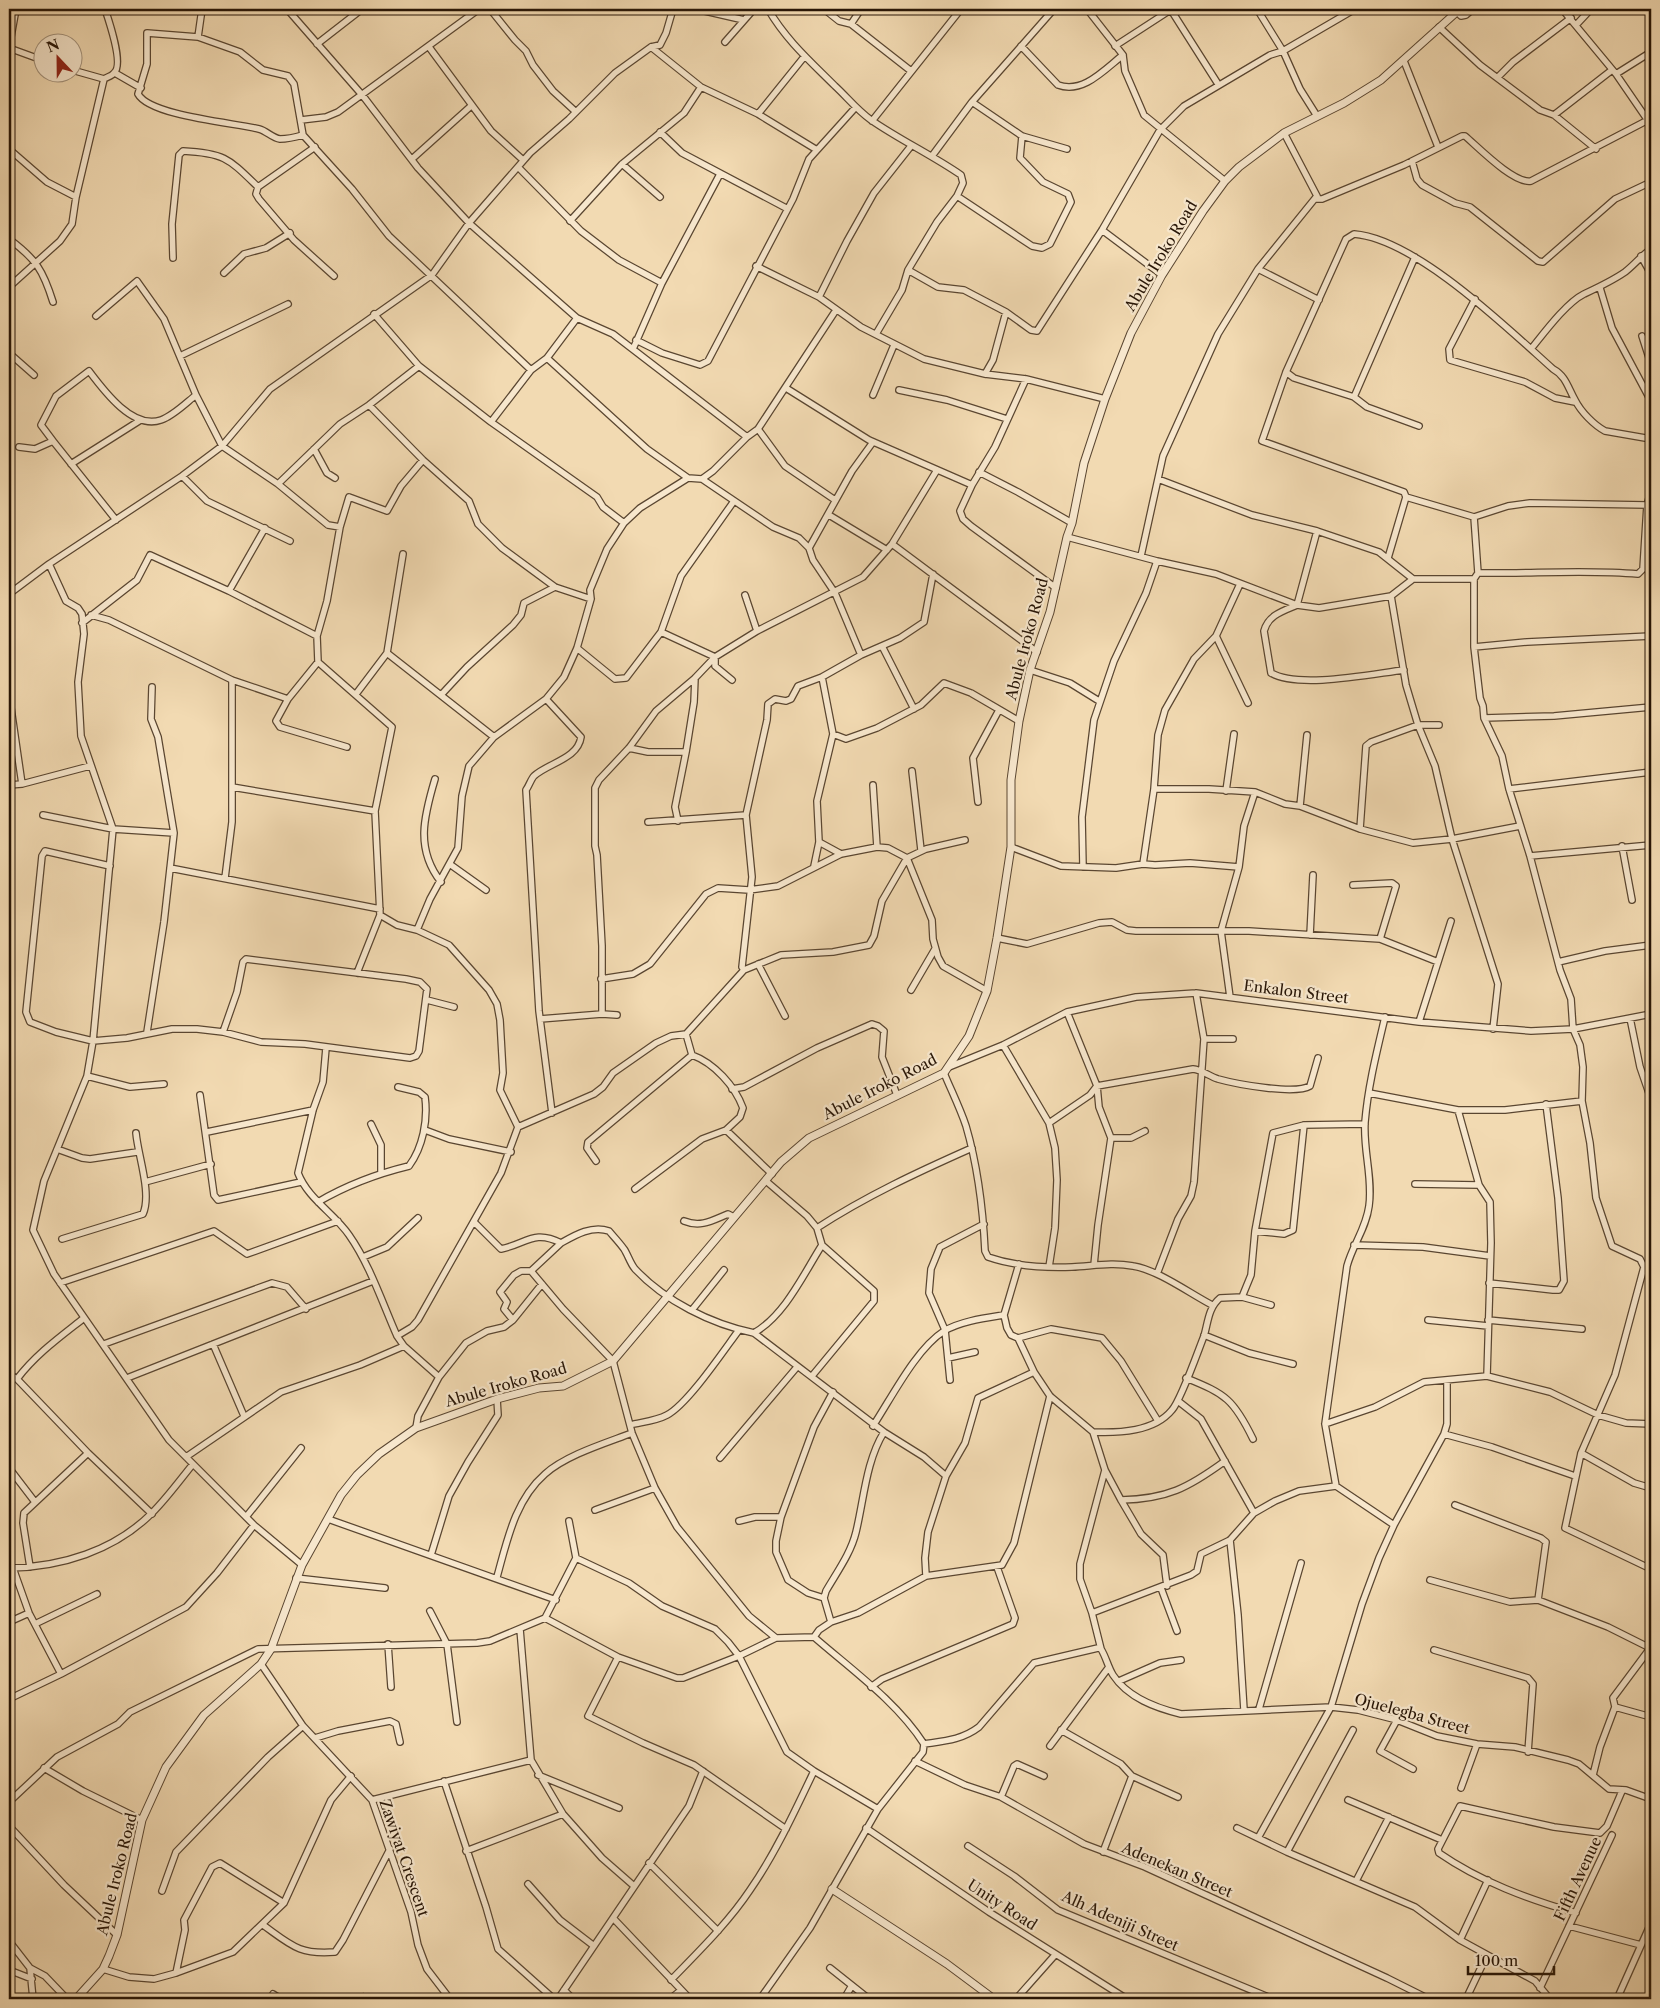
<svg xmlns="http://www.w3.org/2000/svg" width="1660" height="2008" viewBox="0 0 1660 2008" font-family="'Libre Caslon Text',serif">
  <rect width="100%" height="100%" fill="#f2dab2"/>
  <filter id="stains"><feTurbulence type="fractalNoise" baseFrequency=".004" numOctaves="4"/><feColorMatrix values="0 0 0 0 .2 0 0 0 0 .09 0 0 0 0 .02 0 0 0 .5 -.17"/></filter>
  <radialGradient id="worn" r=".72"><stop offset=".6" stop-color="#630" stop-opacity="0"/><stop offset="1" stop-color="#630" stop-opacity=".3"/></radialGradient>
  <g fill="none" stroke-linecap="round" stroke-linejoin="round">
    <defs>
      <path id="minor" d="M287,9L363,96L418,168L469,223L577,318L613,334L747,437
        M490,9L515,40L526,51L533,65L553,91L576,112
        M696,9L744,20
        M768,9C786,40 810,61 835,86C847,97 857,110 871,120C900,140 932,155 961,175L963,183L957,196L937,222L908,270L902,290L876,334
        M824,9L839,21L851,24L911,71
        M1087,9L1123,55L1125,71L1144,115L1225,181
        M1257,9L1283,51L1300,89L1317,116
        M1562,9L1616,74L1651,125
        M1171,10L1218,84
        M1457,12L1461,16L1466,15L1473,9
        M851,24L861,9
        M1577,24L1591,9
        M1439,27L1480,65L1540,110L1554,115L1596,149
        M198,37L202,9
        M725,42L754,9
        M317,44L362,9
        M1021,46L1058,85C1083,94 1104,70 1123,55
        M1115,46L1172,9
        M429,47L491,131L523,160
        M651,47L701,87L758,114L817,150
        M9,48L16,9
        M9,48L42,60
        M1404,61L1438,147
        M72,70L104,79
        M115,73L141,88
        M1616,74L1651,52
        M1498,77L1513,62L1571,18
        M972,102L1022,136L1067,149
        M758,114L804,57
        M1554,115L1612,70
        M301,120L326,117L338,112L479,9
        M872,121L961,9
        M660,132L682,153L786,208
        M1284,133L1317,196
        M303,135C296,137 287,139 280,139C272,138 267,131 259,129C235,123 150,116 138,94L147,64V33L198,37L240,52L263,70L288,76L294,84L303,135L352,189L389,236L531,370
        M9,149L47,182L76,197
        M932,156L972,102L1054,9
        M412,159L471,106
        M1412,161L1417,179L1422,185L1455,203L1470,207L1538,261L1543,262L1615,199L1651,182
        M622,164L660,197
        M519,168L581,231L619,260L662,283
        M258,187L315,147
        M957,196L1032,246L1042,248L1050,244L1071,202L1068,194L1043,182L1023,161L1020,158L1022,136
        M570,221L622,164L684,113L701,87
        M1102,230L1162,275
        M9,239C36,259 43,270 53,302
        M1641,256L1651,274
        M173,258L172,224L179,155L183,151C225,153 229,159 258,187L256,194L259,199L294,240L334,276
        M756,266L819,297L861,327L924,359L985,374L1026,379L1105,399
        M1258,269L1319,300
        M908,270L938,287L964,290L1006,312L1031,330L1037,331L1102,230L1160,130L1184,106L1270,55L1283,51L1355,9
        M224,273L244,254L266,248L290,233
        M9,287L60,241L72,224L76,197L104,79C107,77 112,76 114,73C124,65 109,21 105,9
        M1600,288L1612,328L1651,401
        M819,297L847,241L874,193L911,146
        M1475,299L1449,349L1450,360L1525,382L1555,398L1575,402
        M374,314L419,366L491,422L597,497L603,507L624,523
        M96,316L137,281L164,319L196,395
        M1642,336L1651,364
        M636,340L662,353L700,365L708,361L793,199L809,159L855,108
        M633,349L662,283L720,174
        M1531,349C1544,333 1566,303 1584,294C1599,287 1612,281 1625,272C1634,265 1641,256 1651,249
        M9,353L34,375
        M180,356L288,304
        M547,358L647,449L688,478
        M1286,372L1294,378L1354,397L1367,407L1419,426
        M985,374L993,360L1006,312
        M1026,379L995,447L972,485L960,511L963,519L971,526L1056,588
        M786,388L869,440L972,485
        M899,390L947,400L1007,419
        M873,395L894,345
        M1354,397L1415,257
        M369,405L423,460L469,501L478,524L502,548L555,587L591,599
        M491,422L531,370L547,358L577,318
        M758,429L785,466L835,500
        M53,441L41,425L56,396L89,371C104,391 133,430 161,420C173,416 186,403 196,395L222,446L278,484L328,525L340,527L327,601L317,636L318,662L392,727L375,811L380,915L397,925L417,930L449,945L489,990L497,1004L500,1020L503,1073L500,1090L518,1127L501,1173L418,1320L412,1327L397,1336L404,1346L439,1377L418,1416L416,1428
        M19,447L35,449L53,441L116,520
        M314,449L327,473L335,478
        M71,464L139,421
        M979,472L1018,492L1072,523
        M182,476L207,501L290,541
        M702,479L773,527L799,538L809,548L813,560L835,593L861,655
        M1158,479L1252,515L1317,531L1379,552L1413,579
        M278,484L340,424L369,405L419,366
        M1406,497L1474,517L1508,506L1530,503L1647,505
        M829,515L887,550
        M1474,517L1478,573
        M340,527L349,497L387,511L401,486L423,460
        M1317,531L1297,605C1283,611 1268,615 1264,631L1271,673C1299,689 1371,674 1404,670
        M1067,537L1157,561L1216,574L1297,605L1319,608L1391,596L1413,579H1474L1478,573C1531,574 1585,569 1638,574L1643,569L1647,505L1651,491
        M892,544L1037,652
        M809,548L852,471L873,442
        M1141,556L1163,456L1218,334L1258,269L1317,196V199H1322L1404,165L1462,136H1465C1479,148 1514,184 1531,181L1648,120
        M1388,558L1406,497L1404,492L1262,441L1286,372L1346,239L1354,234C1416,239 1507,328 1553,369C1566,376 1568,388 1575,400C1581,412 1594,425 1605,431L1651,439
        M49,564L66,601L78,608L82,614L84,634L78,682L81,736L113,829L93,1041L87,1076L44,1181L33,1230L54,1274L169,1440L254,1525L302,1565
        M1474,579V647L1480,698L1483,706L1484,718L1502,756L1509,789L1530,856L1560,970L1571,999L1573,1029L1580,1045L1583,1067L1582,1101L1590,1143L1596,1198L1612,1246L1640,1259L1644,1267L1615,1375L1581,1453L1565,1528L1651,1569
        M229,591L265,528
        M9,594L49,564L182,476L222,446L270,389L432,275L469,223L530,153L569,119L615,73L651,47L660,45L666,33L673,9
        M745,595L757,631
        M1391,596L1406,685L1418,725L1435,766L1452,839L1498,984L1493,1029
        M91,615L109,620L232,680L288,699L318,662
        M82,623L137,580L150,555L229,591L317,636
        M661,632L715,657V666L732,680
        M1216,636L1248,703
        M882,646L914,709
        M1474,647L1527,642L1651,636
        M577,648L615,679L626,678L661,632L681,576L734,501
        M387,653L494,737
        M1030,670L1070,683L1099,701
        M356,694L387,653L403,554
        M441,695L467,667L513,625L521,615L524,603L555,587
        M288,699L276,721L280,727L347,747
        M546,699L581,737C578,759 548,763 534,776C531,779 529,786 526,790L539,1011L552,1113
        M11,708L22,784
        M1484,718L1554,716L1651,707
        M833,734L846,739L877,728L921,705L944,683L971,693L1019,721
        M629,748L648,752H686
        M912,771L921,850
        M435,779C424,816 415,849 441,882
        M9,785L22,784L90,766
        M873,785L877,847
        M232,787L375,811
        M1154,789H1209L1255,792L1285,804L1300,806L1360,829L1413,843L1452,839L1520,826
        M1509,789L1651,772
        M1226,791L1234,734
        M978,802L973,758L999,710
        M1300,806L1307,735
        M43,815L113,829L174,833
        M678,821L675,807L686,752L694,702L695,678
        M648,822L746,815
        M1360,829L1366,746L1371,742L1418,725H1439
        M819,842L841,854
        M1622,846L1632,900
        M1011,847L1061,866L1116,868L1143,864L1155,865L1190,863L1239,867
        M1530,856L1651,845
        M1143,864L1154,789L1158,735L1165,710L1194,659L1216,636L1240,584
        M451,865L486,890
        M110,866L45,851L42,856L26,1012L30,1022L56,1032L93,1041L127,1038L172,1029H197L223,1032L261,1042L305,1044L410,1058L416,1056L419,1051L427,989L420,982L406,979L246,959L243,962L237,992L223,1032
        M814,866L819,842L817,801L833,734L822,677
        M1083,867L1082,817L1094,720L1114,661L1146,593L1157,561
        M170,868L380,909
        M225,878L232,822V680
        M1353,885L1392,883L1396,886L1380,939
        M417,930L430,899L458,848L462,796L469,766L494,737L546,699L564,677L577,648L591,599L590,590L607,549L624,523L640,508L688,478L702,479L713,471L747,437L758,429L836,310
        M1310,935L1313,875
        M997,938L1027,944L1099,923L1112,922L1127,930L1136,931H1249L1380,939L1438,962
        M1558,962L1605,951L1651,945
        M758,964L785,1016
        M744,970L742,967L752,877L746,815L767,720L768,704L775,699L786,701L791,699L798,686L822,677L861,655L900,638L924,622L933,574
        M357,973L380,915
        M601,979L633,974L650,964L706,894L718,888L749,890L778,886L841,854L877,847L888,848L907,858L932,920L933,939L938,957L943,966L987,991
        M911,990L935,949
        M1230,997L1221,931L1239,867L1244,826L1255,792
        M427,1000L454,1007
        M1067,1012L1097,1086L1099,1107L1111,1138L1098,1225L1094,1265
        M602,1014V946L597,855L595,846V788L599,780L629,748L656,711L695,678L715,657L757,631L863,577L892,544L937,470
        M1385,1017C1377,1051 1368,1086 1365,1122C1363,1150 1373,1178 1369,1206C1366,1229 1353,1244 1347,1266L1325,1424L1336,1486L1394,1525
        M1630,1018L1640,1067L1651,1099
        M540,1019L602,1014L617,1015
        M1419,1022L1451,921
        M147,1032L164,922L174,833L158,737L151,719L152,687
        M1204,1039H1233
        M1003,1045L1049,1123L1055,1148L1057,1180L1055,1228L1049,1267
        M326,1048L323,1082L313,1110L298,1173C308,1199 334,1213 349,1235C370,1265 382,1302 397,1336
        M949,1067L1003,1045L1067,1012L1136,997L1196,993L1419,1022L1531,1031L1573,1029L1651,1014
        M944,1073C951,1090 960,1108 966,1126C978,1167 983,1209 985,1251L988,1257C1014,1266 1045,1268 1072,1267C1093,1266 1112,1262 1133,1266C1158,1270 1189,1293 1212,1305
        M87,1076L130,1087L164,1084
        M732,1089L744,1087L817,1048L872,1024L878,1026L884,1031L882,1057L897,1095
        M1369,1093L1458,1110H1505L1582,1101
        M200,1095L214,1195L218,1200L301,1182
        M1458,1110L1479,1185L1490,1202L1491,1243L1487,1376
        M1049,1123L1090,1095L1097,1086L1193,1069C1202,1070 1209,1076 1218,1079C1236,1084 1295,1095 1310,1086L1318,1058
        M371,1124L381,1145V1172
        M1304,1125L1293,1230L1284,1234L1255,1231L1273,1133L1304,1125L1365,1124
        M518,1127L594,1094L603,1087L613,1073L656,1043L671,1036L686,1034L744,970L781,955L833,952L869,945L874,936L882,901L907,858L926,849L965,840
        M425,1130L449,1139L511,1152
        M726,1130L772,1174
        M207,1132L313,1110
        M1111,1138H1131L1145,1131
        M57,1149L82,1158L90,1159L137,1152
        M596,1161L587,1148L588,1142L692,1055
        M766,1181L807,1216L817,1228L822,1245L874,1291V1301L812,1376
        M145,1182L211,1164
        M1415,1184L1479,1185
        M635,1189L702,1139L726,1130L740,1117L743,1108C735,1086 714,1063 692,1055L686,1034
        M318,1202C347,1185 376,1174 409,1166C423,1147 428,1120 425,1097L419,1092L398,1087
        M684,1221C701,1228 713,1220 728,1214L734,1217
        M475,1223L501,1249C526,1244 534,1229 561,1243C575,1235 592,1225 609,1231C614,1237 619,1242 624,1249C628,1255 630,1263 635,1269C665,1301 711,1324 754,1333L884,1432C866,1461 864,1499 856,1532C851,1553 837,1572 826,1591L824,1598L831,1622
        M817,1228C866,1196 918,1172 972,1148
        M62,1239L143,1214C152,1193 138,1156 136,1133
        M1354,1245L1423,1247L1490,1256
        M363,1257L387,1247L418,1218
        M1019,1264L1004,1315L1007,1328L1011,1335L1018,1338L1034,1372L1050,1396L1093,1432L1105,1470L1121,1500L1141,1534L1163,1555L1167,1586
        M531,1271L563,1309L613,1361L632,1433L655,1488L677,1527L749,1616L776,1638L814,1637C852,1670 897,1702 924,1744L923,1752L878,1809L810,1928L760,1999
        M1157,1274L1178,1219L1191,1196L1194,1182L1204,1039L1196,993
        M60,1283L214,1231L247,1254L338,1221
        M1489,1283L1553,1290H1559L1564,1281L1558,1198L1546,1104
        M1242,1297L1251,1275L1255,1231
        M692,1310L724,1270
        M513,1320L504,1309L507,1302L500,1292L514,1275L521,1271H531L561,1243
        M1428,1320L1488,1326
        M1488,1320L1582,1329
        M754,1333C785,1315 803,1275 822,1245
        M1204,1335L1249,1353L1293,1364
        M1018,1338L1051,1329L1102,1338L1121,1361L1158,1421
        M104,1344L272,1283L287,1287L306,1309
        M213,1344L244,1416
        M948,1358L975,1352
        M9,1374L17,1379L88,1453L152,1514
        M439,1377L466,1343L487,1331L504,1327L513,1320L542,1284
        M127,1378L373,1281
        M1186,1378C1226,1394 1234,1400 1253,1439
        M17,1379C36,1354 60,1337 84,1318
        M950,1380L945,1330L929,1293L931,1269L940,1247L984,1224
        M1178,1401L1201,1419L1254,1513
        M1325,1424L1375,1407L1424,1382L1487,1376L1550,1392L1598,1415L1626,1423L1651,1424
        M630,1425C642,1422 656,1421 667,1415C688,1404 724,1350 739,1330
        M873,1426C892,1397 916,1349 944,1331C961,1321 985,1318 1004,1315
        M884,1432L924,1457L946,1476
        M1093,1432C1119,1433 1154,1432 1172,1410C1181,1400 1198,1351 1204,1336C1208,1323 1208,1308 1220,1298L1242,1297L1271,1305
        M1444,1434L1492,1447L1575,1476
        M1581,1453L1634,1483L1651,1488
        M186,1457L281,1392L360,1365L404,1346
        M720,1458L797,1367
        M9,1468L35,1502
        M1121,1500C1167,1499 1188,1488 1225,1461
        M1455,1505L1541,1538L1546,1542L1538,1600
        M595,1510L655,1488
        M246,1517L301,1448
        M328,1519L556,1600
        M739,1521L755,1517H781
        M1230,1540L1238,1615L1244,1710
        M431,1555L449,1496L468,1462L498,1415L497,1399
        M576,1558L629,1583L662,1606L715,1629L728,1642L739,1656L787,1752L814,1771L878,1809
        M30,1567L23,1523L24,1513L88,1453
        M9,1568C61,1567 114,1551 152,1513C167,1498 180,1480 193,1464
        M13,1568L29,1613L61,1674
        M926,1576L925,1558L928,1532L946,1476L965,1443L978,1398L1034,1372
        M497,1577C507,1541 515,1500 545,1474C566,1455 606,1443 632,1433
        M296,1578L385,1588
        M1430,1580L1510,1602L1538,1600L1608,1627L1650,1648
        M1161,1588L1177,1631
        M824,1598L808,1593L788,1580L776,1552V1541L781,1517L814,1427L833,1392
        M430,1611L447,1644L457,1722
        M1092,1613L1191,1575L1197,1571L1201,1554L1230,1540L1254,1513L1275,1501L1299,1491L1336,1486
        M545,1618L576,1558L569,1521
        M9,1622L29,1613
        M35,1624L97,1594
        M520,1629L531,1760L563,1814L602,1858L634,1886
        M814,1637L819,1630L831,1622L858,1613L926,1576L1002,1565L1014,1543L1050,1396
        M388,1644L391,1687
        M1101,1649L1092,1613L1080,1579V1564L1105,1470
        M1434,1650L1528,1678L1533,1684L1528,1752
        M618,1657L588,1716L643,1743L694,1765L786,1829
        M261,1664L303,1726L372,1800L411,1912L418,1945L427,1969L450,1999
        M1119,1681L1160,1663L1181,1660
        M871,1687L882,1679L1013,1624L1015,1618L997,1567
        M9,1699L61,1674L186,1607L217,1573L254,1525
        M1615,1707L1651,1717
        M1259,1709L1301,1563
        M1397,1720L1380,1751L1413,1769
        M1061,1730L1121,1764L1132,1776L1178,1797
        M1353,1730L1287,1852L1415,1907L1460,1940L1535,1981L1550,1999
        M315,1738L338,1731L390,1721L396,1724L400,1742
        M924,1744C944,1741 962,1740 979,1727L1034,1663L1098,1648L1101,1649C1106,1657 1108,1667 1113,1675C1128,1698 1156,1708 1181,1714L1331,1707L1358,1710L1397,1720L1437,1736L1477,1744L1515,1747L1568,1760L1579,1764L1609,1789L1626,1790L1651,1799
        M1050,1746L1109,1667
        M915,1761L965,1785L1001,1797L1084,1844L1145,1867L1387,1978L1429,1999
        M44,1768L83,1791L142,1820
        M538,1775L619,1808
        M1593,1775L1600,1747L1615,1707L1613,1698L1651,1647
        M444,1781L486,1907L498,1949L554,1999
        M1461,1788L1477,1744
        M1001,1797L1014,1766L1017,1764L1044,1776
        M372,1800L531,1760
        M1348,1800L1442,1840
        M9,1802L57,1757L118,1724L130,1712L258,1649L477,1643L490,1641L545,1618L618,1657L677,1678H683L739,1656L776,1638
        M9,1826L64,1885L117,1935
        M866,1828L989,1912L1127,1999
        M1237,1828L1287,1852
        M1258,1838L1331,1707L1362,1604L1379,1558L1394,1525L1444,1434L1447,1424V1381
        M968,1846L1014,1876L1058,1910L1273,1999
        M466,1851L563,1814
        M1103,1852L1132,1776
        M649,1863L718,1931
        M1356,1881L1389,1817
        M528,1884L560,1920L594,1946
        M162,1891L176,1852L268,1757L303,1726
        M1576,1913C1528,1899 1481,1882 1439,1853L1438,1849L1460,1806L1554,1827L1600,1833L1607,1826L1622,1791
        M613,1918L690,1999
        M263,1925C291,1945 299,1955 335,1952L343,1940L390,1849
        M1569,1926L1641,1945
        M1460,1940L1488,1880
        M9,1941L30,1968L33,1999
        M30,1968L45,1976L67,1999
        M830,1968L869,1999
        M103,1969L129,1977L154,1979L176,1973L233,1952L284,1903L331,1800L351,1776
        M9,1970L32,1979
        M176,1973L185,1930L184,1920L212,1867L220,1863L284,1903
        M671,1980C698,1952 728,1923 750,1890C775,1854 795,1811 814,1771
        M1540,1988L1612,1835
        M564,1990L573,1999
        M273,1994L281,1999
        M363,1997L364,1999
        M558,1999L689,1806L703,1771
        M670,1999L680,1991
        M844,1999L851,1987
        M1016,1999L1055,1955
        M1466,1999L1487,1955
        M1617,1999L1651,1923"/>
      <path id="tertiary" d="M832,1889L947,1964L994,1999
        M76,1999L103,1969L109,1956L117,1935L142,1820L166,1767L204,1715L261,1664L271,1649L302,1565L341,1495L357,1475L379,1454L416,1428L497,1399L539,1388L563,1386L613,1361L781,1162L809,1138L944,1073L969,1036L987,991L997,938L1011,847V780L1019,721L1030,670L1050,612L1067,537L1072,523L1084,463L1105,399L1131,333L1162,275L1203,211L1225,181L1239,167L1284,133L1344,103L1381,80L1460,9"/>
    </defs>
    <!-- minor casing -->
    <use href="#minor" stroke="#5a4631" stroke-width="8"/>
    <!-- tertiary casing -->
    <use href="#tertiary" stroke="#5a4631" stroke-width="9"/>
    <!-- minor -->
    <use href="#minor" stroke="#f7e7cd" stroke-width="5.5"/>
    <!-- tertiary -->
    <use href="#tertiary" stroke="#f7e7cd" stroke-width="7"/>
  </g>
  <g text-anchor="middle" stroke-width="4.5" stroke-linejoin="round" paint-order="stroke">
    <!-- street labels -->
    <g font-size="15" fill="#271506" stroke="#f7e7cd">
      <text transform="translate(1161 256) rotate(-59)" y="5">Abule Iroko Road</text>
      <text transform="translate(1027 639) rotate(-75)" y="5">Abule Iroko Road</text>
      <text transform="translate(1296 992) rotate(7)" y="5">Enkalon Street</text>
      <text transform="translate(880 1087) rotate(-27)" y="5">Abule Iroko Road</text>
      <text transform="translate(506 1385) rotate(-16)" y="5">Abule Iroko Road</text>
      <text transform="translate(1412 1714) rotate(15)" y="5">Ojuelegba Street</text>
      <text transform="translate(404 1858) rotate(71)" y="5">Zawiyat Crescent</text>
      <text transform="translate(1177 1870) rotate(23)" y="5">Adenekan Street</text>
      <text transform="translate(117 1874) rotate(-76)" y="5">Abule Iroko Road</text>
      <text transform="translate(1578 1879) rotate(-65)" y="5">Fifth Avenue</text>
      <text transform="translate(1002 1905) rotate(33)" y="5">Unity Road</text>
      <text transform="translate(1120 1921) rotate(24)" y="5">Alh Adeniji Street</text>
    </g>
  </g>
  <!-- margin -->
  <rect width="1660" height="2008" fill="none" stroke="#f2dab2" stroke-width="30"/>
  <rect x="10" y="10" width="1640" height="1988" fill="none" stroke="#271506" stroke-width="2.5"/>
  <rect x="15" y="15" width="1630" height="1978" fill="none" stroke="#271506"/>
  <!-- north arrow -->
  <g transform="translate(58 58) rotate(338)"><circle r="24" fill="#f7e7cd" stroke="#a4937d"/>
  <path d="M0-4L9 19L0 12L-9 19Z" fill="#8f2418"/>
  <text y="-8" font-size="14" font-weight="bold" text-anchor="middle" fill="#271506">N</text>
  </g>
  <!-- scale -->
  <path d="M1468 1966v8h86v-8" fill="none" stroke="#271506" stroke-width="2.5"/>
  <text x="1475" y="1966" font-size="15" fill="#271506" stroke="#f7e7cd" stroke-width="4" paint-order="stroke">100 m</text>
  <rect width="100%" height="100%" filter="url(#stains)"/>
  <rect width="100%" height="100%" fill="url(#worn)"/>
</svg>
